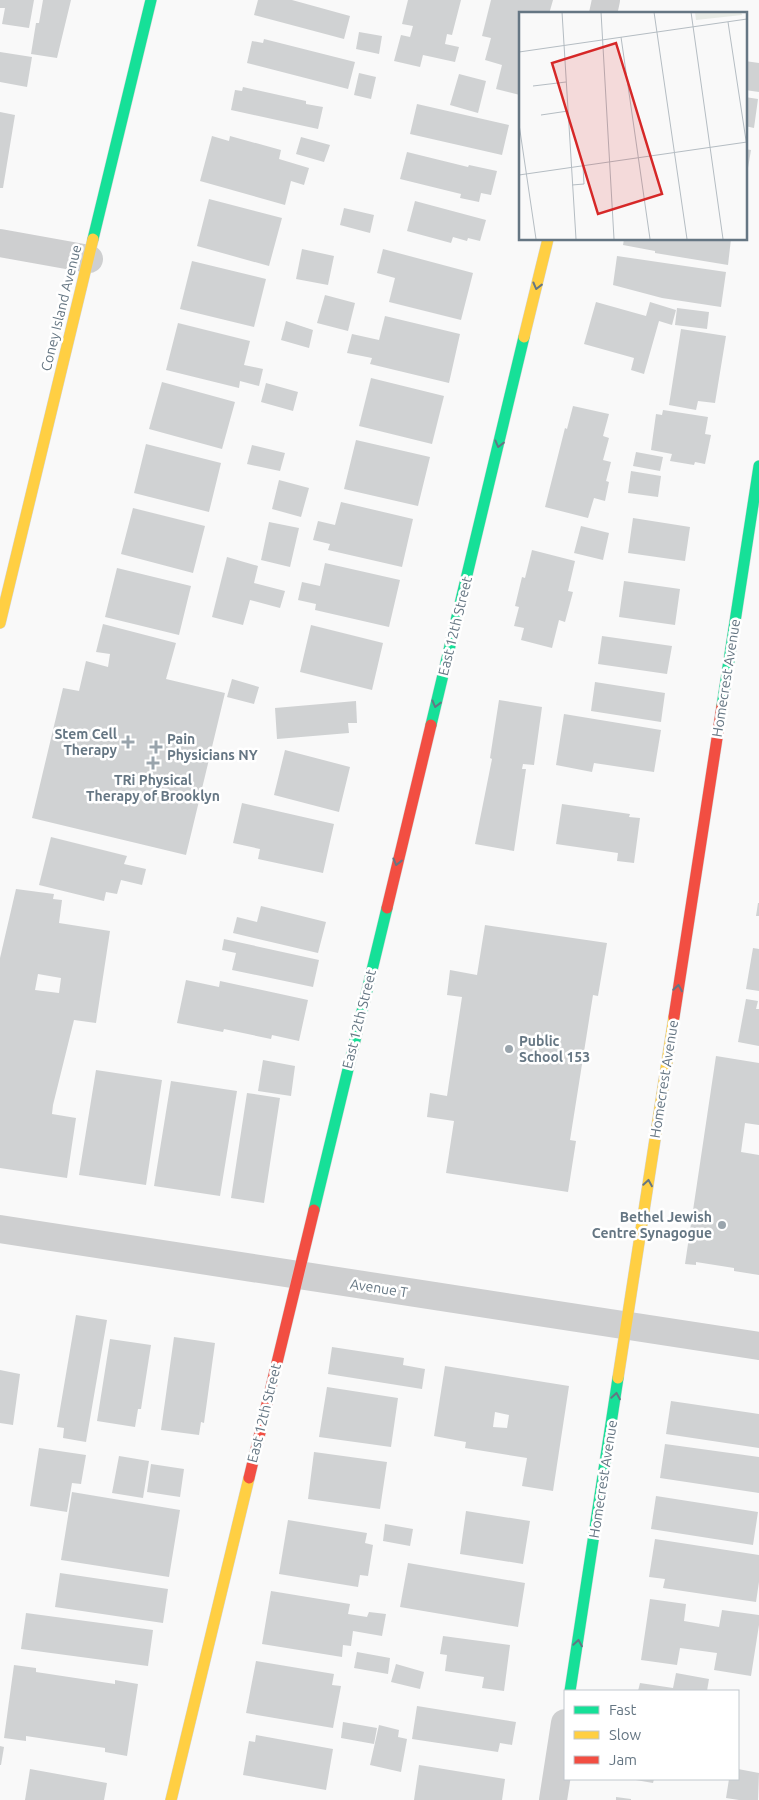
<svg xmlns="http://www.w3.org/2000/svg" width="759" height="1800" viewBox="0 0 759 1800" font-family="Ubuntu,sans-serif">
  <rect width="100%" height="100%" fill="#f9f9f9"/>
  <!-- building -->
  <path fill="#d0d2d3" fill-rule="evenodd" d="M0,0H34L29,28L2,24L5,8H0Z
    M43,0H71L57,58L31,54L36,23H39Z
    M258,0H292L350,16L344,39L254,15Z
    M408,0H461L452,35L447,34L445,44L459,47L455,62L423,55L420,67L394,61L401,35L410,37L413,26L402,24Z
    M491,0H553L549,14H520V95L496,89L502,65L485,60L491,38L482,36Z
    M359,32L382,36L379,54L356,49Z
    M264,39L355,62L348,89L247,63L252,41L263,43Z
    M0,52L32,57L27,87L0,82Z
    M745,61L759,63V92L745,90Z
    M359,73L376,77L371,99L354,95Z
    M459,74L486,81L478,113L450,105Z
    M243,87L306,101V104L323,107L318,129L231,110L235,90L242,91Z
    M745,97L758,99L754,128L745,126Z
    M417,104L509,125L502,155L410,134Z
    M0,112L15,115L3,188H0Z
    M212,136L229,141L230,136L281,150L279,159L309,168L304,185L291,181L285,205L200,181Z
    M301,137L330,145L324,162L296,154Z
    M745,149L751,150L746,180H745Z
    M407,152L468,167L469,165L497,171L491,195L481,193L479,202L460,198L461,194L400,179Z
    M209,199L282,218L269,266L197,246Z
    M415,201L486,220L480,241L468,238L467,241L453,237L451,243L407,231Z
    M344,208L374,215L370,233L340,225Z
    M624,239H731L728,265L655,253V251L623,245Z
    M302,249L334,256L328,285L296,279Z
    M383,249L473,273L461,320L389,302L395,278L377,273Z
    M617,256L726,272L721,307L662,298L613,285Z
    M192,261L266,279L254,327L180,309Z
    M325,295L355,303L348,331L317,323Z
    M596,302L646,316L650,302L676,310L672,325L659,321L644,374L631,370L634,358L584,344Z
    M677,308L709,312L707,329L675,325Z
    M385,316L460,334L449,383L370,364L372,358L347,353L352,334L379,340Z
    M286,321L313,330L309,348L281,340Z
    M178,323L250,341L244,365L263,369L259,386L240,381L239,388L166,370Z
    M681,329L726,336L715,403L698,401L696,410L669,405Z
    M371,378L444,396L432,444L359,426Z
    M162,382L235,402L222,449L149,429Z
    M266,383L298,392L293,411L261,402Z
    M573,406L609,414L603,436L609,438L603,460L611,462L606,481L609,482L605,501L594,498L588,518L545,507L565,428L567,429Z
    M663,410L708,417L705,434L711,435L705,464L695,462L694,465L670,461L672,454L651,450L656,414L662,415Z
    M356,440L430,457L418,506L344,489Z
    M146,444L221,463L209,512L134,493Z
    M252,445L285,453L280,471L247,464Z
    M636,452L663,457L660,471L633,466Z
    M631,471L661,476L658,497L628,493Z
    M279,480L309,488L301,517L272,509Z
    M341,502L413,519L402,567L328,550L330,544L313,540L318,521L335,525Z
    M133,508L205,526L193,573L121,554Z
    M633,518L690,527L685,561L628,553Z
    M269,522L299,528L290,567L261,560Z
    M581,526L609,533L603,560L574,553Z
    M532,550L575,561L568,591L573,592L565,622L559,620L552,648L521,640L524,628L514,626L519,607L515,606L522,577L525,578Z
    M227,557L258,566L254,583L285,591L280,608L250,600L243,625L212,617Z
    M325,563L400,580L389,627L315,610L316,604L298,600L302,582L320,586Z
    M117,568L191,586L179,635L105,617Z
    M624,581L680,589L675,625L619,617Z
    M103,624L176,643L166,679L225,693L186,855L32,818L63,688L79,691L86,661L108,667L110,654L96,652Z
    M311,625L383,643L372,690L300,672Z
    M602,636L672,646L667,674L598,664Z
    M232,679L259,687L254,704L227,697Z
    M595,682L665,693L661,722L591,711Z
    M499,700L542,707L534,765L523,764L522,769H526L514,851L475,844L492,759L490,758Z
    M356,701L357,723H348L349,733L277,739L275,708Z
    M564,714L661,730L654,772L594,763L592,772L556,765Z
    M285,750L350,767L339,812L274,795Z
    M242,803L334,824L323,873L258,859L260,849L233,843Z
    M562,804L630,814L629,817L640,818L634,863L617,861L618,853L556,844Z
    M51,837L127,856L124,864L146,869L142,885L121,880L117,894L106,892L104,901L39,885Z
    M16,889L54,894L53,899L62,900L59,923L110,931L96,1023L74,1020L53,1105L52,1114L76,1118L67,1178L0,1168V958ZM38,974L61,978L59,993L35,990Z
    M758,903H759V916H756Z
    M261,906L326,922L318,953L233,933L237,917L257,922Z
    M485,925L607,943L598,996L593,995L570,1140L576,1141L568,1192L446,1173L454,1121L427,1117L430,1093L447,1096L462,997L447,995L450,970L477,975Z
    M224,939L319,960L313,987L232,970L236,953L222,950Z
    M753,948L759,949V991L746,989Z
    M186,980L219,987L220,981L308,1000L299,1041L272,1035L271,1039L224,1029L223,1032L177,1023Z
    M746,999L758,1001L756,1009H759V1046L738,1042Z
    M716,1056L759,1063V1125L745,1123L741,1152L759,1155V1275L734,1271V1268L696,1262V1265L685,1264Z
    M263,1060L295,1066L291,1096L258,1091Z
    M96,1070L162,1080L146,1185L79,1175Z
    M171,1081L237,1091L220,1196L154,1186Z
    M247,1093L280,1098L264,1203L231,1198Z
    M76,1315L107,1320L86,1442L63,1438L64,1428L57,1427Z
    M174,1337L215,1343L204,1423L201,1422L199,1435L161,1430Z
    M110,1339L151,1345L141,1409H138L135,1427L97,1421Z
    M332,1347L404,1358L403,1365L425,1369L422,1389L328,1374Z
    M445,1366L569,1386L553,1491L522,1486L527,1458L465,1448L466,1442L434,1436ZM495,1412L509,1415L507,1428L493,1427Z
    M0,1370L20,1374L13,1425L0,1423Z
    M327,1387L398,1398L391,1447L319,1437Z
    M671,1401L759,1414V1448L666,1434Z
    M665,1444L759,1457V1493L660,1478Z
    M39,1448L86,1455L81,1484L72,1483L67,1512L30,1506Z
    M314,1452L387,1462L380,1509L308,1499Z
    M119,1456L149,1461L143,1498L112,1493Z
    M151,1464L184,1469L180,1497L147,1492Z
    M72,1492L180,1510L169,1577L61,1560Z
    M656,1496L758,1512L753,1545L651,1529Z
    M466,1511L530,1521L523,1564L460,1554Z
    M288,1520L367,1533L365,1543L373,1545L368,1576L360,1575L358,1587L279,1574Z
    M385,1524L413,1529L410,1546L383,1541Z
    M655,1539L759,1555V1582L756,1602L663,1588L665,1579L649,1577Z
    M408,1563L525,1583L518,1627L400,1607Z
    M60,1573L168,1589L163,1623L55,1607Z
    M271,1591L350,1604L348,1614L367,1617L369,1612L386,1614L382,1636L353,1631L351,1646L343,1645L342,1657L262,1644Z
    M650,1599L686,1604L684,1621L719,1627L722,1610L759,1615V1625L751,1676L714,1670L717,1653L680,1648L677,1665L641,1660Z
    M26,1613L153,1630L148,1666L21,1649Z
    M443,1636L510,1645L504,1691L482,1688L484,1677L445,1671L447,1655L440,1654Z
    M357,1652L390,1658L388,1674L354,1668Z
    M256,1661L334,1674L332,1685L341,1686L333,1728L246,1713Z
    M396,1664L424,1672L420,1689L391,1682Z
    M14,1665L36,1668V1672L115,1684V1680L138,1684L127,1756L105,1752V1748L26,1736V1741L4,1738Z
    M676,1673L709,1679L707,1691H638L640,1683L673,1688Z
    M417,1706L516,1722L512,1745L500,1743L498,1752L412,1739Z
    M343,1722L377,1728L374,1744L341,1738Z
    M379,1725L399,1730L398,1737L407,1739L401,1772L370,1765Z
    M256,1735L333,1749L326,1790L243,1775L249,1741L255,1742Z
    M0,1746L4,1747L1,1765H0Z
    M419,1765L505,1779L502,1800H414Z
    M30,1769L107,1783L104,1800H25Z
    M738,1769L759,1773L758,1800H739L726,1798L729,1779H738Z
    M630,1779H654L653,1783Z
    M616,1797L631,1799V1800H616Z"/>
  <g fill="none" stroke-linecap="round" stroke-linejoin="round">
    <defs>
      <path id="fast" d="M93,239L151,0
        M722,706L759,466
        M431,725L524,337
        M314,1210L387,908
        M570,1691L618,1378"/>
      <path id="slow" d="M524,337L548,239
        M0,623L93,239
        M618,1378L674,1017
        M171,1800L249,1478"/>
      <path id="jam" d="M387,908L431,725
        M674,1017L722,706
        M249,1478L314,1210"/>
    </defs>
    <!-- fast casing -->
    <use href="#fast" stroke="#d5d6d7" stroke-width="12"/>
    <!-- slow casing -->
    <use href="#slow" stroke="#d5d6d7" stroke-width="12"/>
    <!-- jam casing -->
    <use href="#jam" stroke="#d5d6d7" stroke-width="12"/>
    <!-- street -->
    <path stroke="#cecfd0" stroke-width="28" d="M603,14L606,0
      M0,243L89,259
      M0,1229L759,1346
      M553,1800L565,1723"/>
    <!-- fast -->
    <use href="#fast" stroke="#16e098" stroke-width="11"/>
    <!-- slow -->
    <use href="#slow" stroke="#ffcf43" stroke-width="11"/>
    <!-- jam -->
    <use href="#jam" stroke="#f24e42" stroke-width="11"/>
  </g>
  <!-- one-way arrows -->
  <defs><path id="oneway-chevron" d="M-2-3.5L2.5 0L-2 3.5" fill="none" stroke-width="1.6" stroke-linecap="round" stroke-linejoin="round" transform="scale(1.25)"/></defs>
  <g stroke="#657683">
    <use href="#oneway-chevron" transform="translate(537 286) rotate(104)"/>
    <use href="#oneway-chevron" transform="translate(499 444) rotate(104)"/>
    <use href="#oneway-chevron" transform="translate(436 704) rotate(104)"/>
    <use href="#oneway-chevron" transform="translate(397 862) rotate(104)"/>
    <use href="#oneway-chevron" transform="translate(678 988) rotate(-81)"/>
    <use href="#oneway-chevron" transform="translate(648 1183) rotate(-81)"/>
    <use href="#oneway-chevron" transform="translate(616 1396) rotate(-81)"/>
    <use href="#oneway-chevron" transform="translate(578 1643) rotate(-81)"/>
  </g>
  <!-- markers -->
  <g fill="#99a4ac" stroke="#fff" stroke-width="2">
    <path d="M125.5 734.5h5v5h5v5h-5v5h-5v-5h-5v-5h5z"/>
    <path d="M153.5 739.5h5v5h5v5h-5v5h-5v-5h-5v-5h5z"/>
    <path d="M150.5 755.5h5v5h5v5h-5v5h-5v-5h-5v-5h5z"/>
    <circle cx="509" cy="1049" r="5"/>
    <circle cx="722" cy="1225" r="5"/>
  </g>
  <g text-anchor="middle" stroke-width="5" stroke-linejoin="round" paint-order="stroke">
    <!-- street labels -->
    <g font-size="14" fill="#657683" stroke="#fff">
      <text transform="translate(61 308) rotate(-76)" y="5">Coney Island Avenue</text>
      <text transform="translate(455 626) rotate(-76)" y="5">East 12th Street</text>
      <text transform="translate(726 678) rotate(-81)" y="5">Homecrest Avenue</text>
      <text transform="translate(359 1019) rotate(-76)" y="5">East 12th Street</text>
      <text transform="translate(664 1079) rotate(-81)" y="5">Homecrest Avenue</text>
      <text transform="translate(379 1288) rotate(9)" y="5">Avenue T</text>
      <text transform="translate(264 1413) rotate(-76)" y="5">East 12th Street</text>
      <text transform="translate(603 1479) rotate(-81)" y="5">Homecrest Avenue</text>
    </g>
    <!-- poi labels -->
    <g font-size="14" font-weight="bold" fill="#657683" stroke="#fff" text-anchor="end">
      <text x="117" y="739">Stem Cell<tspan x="117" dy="16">Therapy</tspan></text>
      <text x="167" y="744" text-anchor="start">Pain<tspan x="167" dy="16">Physicians NY</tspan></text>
      <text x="153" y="785" text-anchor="middle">TRi Physical<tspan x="153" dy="16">Therapy of Brooklyn</tspan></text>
      <text x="519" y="1046" text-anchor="start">Public<tspan x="519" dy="16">School 153</tspan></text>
      <text x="712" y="1222">Bethel Jewish<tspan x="712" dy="16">Centre Synagogue</tspan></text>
    </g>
  </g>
  <!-- overview -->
  <g transform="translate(519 12)">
    <rect width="228" height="228" fill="#f9f9f9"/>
    <path d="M176,0H222L223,3L177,8Z" fill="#e8ebe6"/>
    <path fill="none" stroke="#b5bdc3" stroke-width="1" d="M43,0L57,227M82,0L95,227M135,0L168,227M172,0L204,227M209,10L228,135M102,25L131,227M0,40L228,7M14,74L47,70M22,103L49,99M0,112L17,227M0,163L228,130M53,173L65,172L64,154"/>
    <path fill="#d62828" fill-opacity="0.15" stroke="#d62828" stroke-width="2.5" d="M97,31L143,182L79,202L33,51Z"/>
    <rect width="228" height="228" fill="none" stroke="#657683" stroke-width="2.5"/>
  </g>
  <!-- legend -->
  <rect x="564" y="1690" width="175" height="90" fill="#ffffff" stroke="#c1c8cd"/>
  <rect x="574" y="1706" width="25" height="8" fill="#16e098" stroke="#c1c8cd"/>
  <text x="609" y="1715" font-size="15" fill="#657683">Fast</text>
  <rect x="574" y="1731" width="25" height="8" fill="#ffcf43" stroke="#c1c8cd"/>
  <text x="609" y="1740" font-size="15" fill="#657683">Slow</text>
  <rect x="574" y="1756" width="25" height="8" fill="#f24e42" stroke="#c1c8cd"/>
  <text x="609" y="1765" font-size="15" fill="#657683">Jam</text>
</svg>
